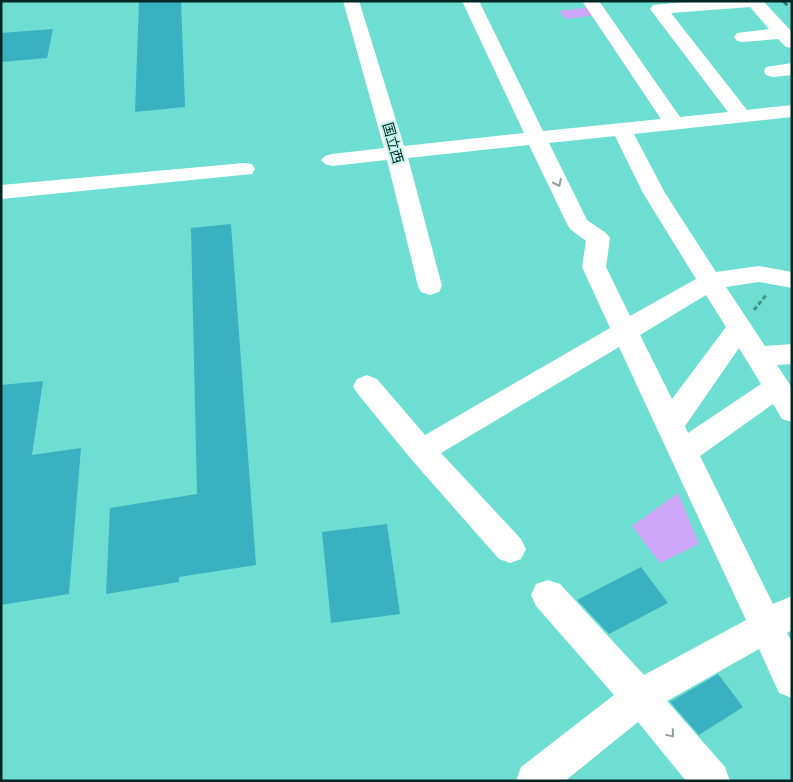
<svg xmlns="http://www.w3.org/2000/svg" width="793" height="782" viewBox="0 0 793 782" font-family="Helvetica,'Noto Sans JP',sans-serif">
  <rect width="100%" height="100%" fill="#6fded2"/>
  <!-- green -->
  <path fill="#cea6f7" d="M591,7L597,15L565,19L559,11Z
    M678,493L699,544L660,563L632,526Z"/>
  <!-- building -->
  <path fill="#39b1c0" d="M139,1H181L185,107L135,112Z
    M53,29L47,58L1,62V33Z
    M231,224L256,565L179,577V582L106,594L110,508L197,494L191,228Z
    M43,381L32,455L81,448L69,594L1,605V385Z
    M387,524L400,614L331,623L322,532Z
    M641,567L668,603L609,634L577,600Z
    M718,674L743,707L699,735L670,702Z"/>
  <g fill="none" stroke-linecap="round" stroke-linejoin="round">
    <!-- path -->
    <path stroke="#419289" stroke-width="3" stroke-dasharray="4.5 2.5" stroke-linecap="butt" d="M754,310L767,294"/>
    <!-- minor -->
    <path fill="#fff" fill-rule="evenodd" d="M343,1H359L404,146L524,133L462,1H479L543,131L661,119L582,1H599L680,117L728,112L653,13L650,9L653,5L695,1H763L792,32V48L786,47L778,39L743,42L737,41L734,37L737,33L769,29L750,7L671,13L747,110L792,105V117L634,134L665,193L716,272L759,266L792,272V288L759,282L726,287L765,346L792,344V364L777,365L792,388V422L782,419L773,404L700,456L773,604L792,596V630L787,633L792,642V698L779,693L759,649L667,701L725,767L730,781H686L638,722L565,781H516L521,767L614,695L536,606L531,595L536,584L548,580L560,584L644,675L746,620L619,347L441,453L521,539L526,549L521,559L510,563L499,559L411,459L357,393L353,386L357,379L367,375L377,379L425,435L610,328L582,267L586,241L570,229L567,224L529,145L408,158L442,286L439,292L430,295L421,292L418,286L387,160L332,166L325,164L321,160L325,156L332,154L384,148ZM615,136L643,193L696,279L630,316L606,267L610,238L606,233L587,220L549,143ZM706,295L726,327L672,399L640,335ZM739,348L761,384L688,433L685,426Z
      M792,63V75L773,77L766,75L764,71L766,67Z
      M244,163L252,164L255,169L252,174L1,199V185Z"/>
    <!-- rail -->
    <path stroke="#31766f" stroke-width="2.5" stroke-dasharray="6 6" stroke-linecap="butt" d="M783,1L792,10"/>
  </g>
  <!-- one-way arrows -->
  <defs><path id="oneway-chevron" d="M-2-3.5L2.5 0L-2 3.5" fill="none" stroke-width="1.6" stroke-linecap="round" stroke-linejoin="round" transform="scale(1.25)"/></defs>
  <g stroke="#8d9d9c">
    <use href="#oneway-chevron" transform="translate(558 183) rotate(65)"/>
    <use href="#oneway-chevron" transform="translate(671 734) rotate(50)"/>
  </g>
  <g text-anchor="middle" stroke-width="4" stroke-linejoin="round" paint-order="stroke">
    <!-- far-street labels -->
    <g font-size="14" fill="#012623" stroke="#c2f4ee">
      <text transform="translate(393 143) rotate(74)" y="5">国立西</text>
    </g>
  </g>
  <!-- border -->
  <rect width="793" height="782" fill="none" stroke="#012623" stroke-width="5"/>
</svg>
